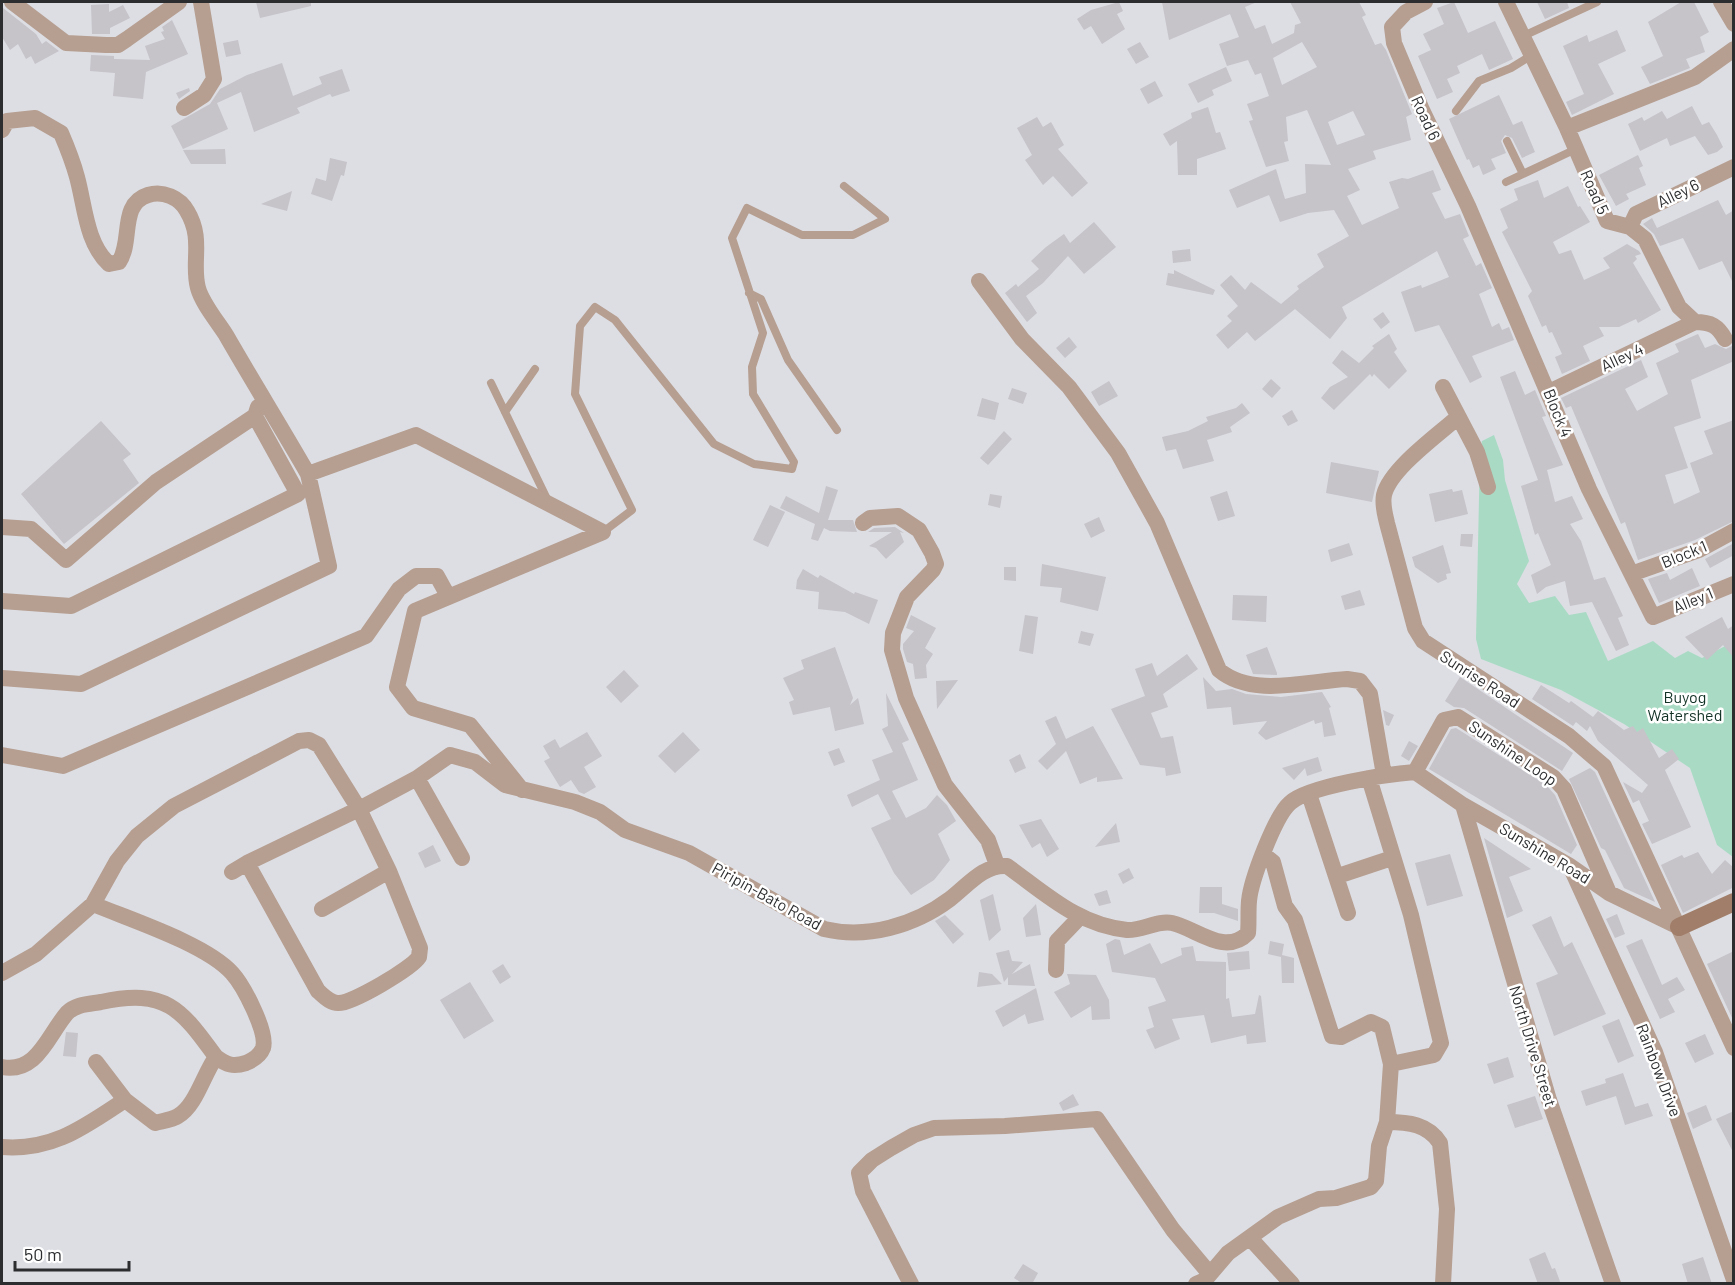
<svg xmlns="http://www.w3.org/2000/svg" width="1735" height="1285" viewBox="0 0 1735 1285" font-family="Barlow,sans-serif">
  <rect width="100%" height="100%" fill="#dcdee4"/>
  <!-- green -->
  <path fill="#a9dbc4" d="M1494,435L1503,460L1505,480L1529,561L1517,584L1529,603L1555,596L1569,615L1586,612L1608,661L1653,641L1675,658L1688,651L1702,658L1733,642V857L1717,845L1690,768L1624,724L1561,690L1481,659L1476,639L1480,451L1482,441Z"/>
  <!-- building -->
  <path fill="#c6c3c9" fill-rule="evenodd" d="M256,2H311V6L260,18Z
    M1119,2L1123,11L1117,14L1125,29L1102,44L1091,26L1084,30L1077,19L1091,10Z
    M1162,2H1257L1245,7L1255,29L1265,25L1272,44L1294,33L1295,25L1301,23L1290,2H1359L1366,15L1362,17L1375,45L1381,43L1386,50L1412,114L1406,117L1411,140L1373,151L1376,159L1348,169L1360,190L1347,196L1362,225L1399,208L1389,182L1402,178L1408,179L1433,170L1441,190L1432,193L1445,219L1460,214L1469,236L1463,239L1476,266L1481,263L1492,288L1479,294L1492,327L1499,323L1502,330L1509,327L1514,340L1472,356L1482,377L1470,383L1439,325L1415,332L1401,292L1421,285L1422,288L1449,277L1437,251L1342,307L1347,318L1330,339L1295,309L1255,341L1247,332L1228,349L1216,335L1232,321L1227,316L1238,306L1220,285L1231,275L1245,290L1251,282L1281,304L1299,289L1297,286L1324,267L1317,254L1349,236L1334,210L1308,213L1280,222L1269,195L1237,208L1229,190L1276,169L1285,199L1306,193L1305,164L1331,165L1307,110L1286,117L1288,141L1284,142L1289,161L1266,167L1249,121L1253,120L1247,104L1269,96L1261,73L1255,75L1248,60L1227,66L1219,44L1239,37L1230,14L1169,40ZM1302,42L1317,67L1282,85L1273,58ZM1353,111L1365,135L1337,145L1328,122Z
    M1454,2L1468,33L1495,21L1513,59L1489,70L1482,54L1457,66L1460,73L1447,79L1453,92L1437,99L1418,56L1431,50L1423,34L1444,24L1437,8Z
    M1537,2H1567L1569,8L1545,19Z
    M1681,2H1694L1709,32L1700,37L1705,52L1686,59L1690,68L1650,84L1641,67L1663,56L1648,22Z
    M109,4V12L123,5L130,18L110,28V34H92L91,5Z
    M3,8L36,34L42,44L46,41L59,51L35,64L31,56L26,59L18,44L10,50L2,37Z
    M172,20L188,54L146,72L143,99L113,96L115,73L90,71L91,55L114,56V59L150,60L145,46L165,39L161,32L164,31L162,27Z
    M1617,30L1626,51L1598,64L1614,94L1572,115L1566,102L1584,94L1563,46L1587,35L1589,42Z
    M238,40L241,54L226,57L223,43Z
    M1140,42L1149,57L1136,64L1127,49Z
    M282,63L293,96L322,84L319,77L342,69L350,91L332,97L330,94L297,108L300,113L254,132L241,92L217,103L228,129L183,149L171,126L210,104L220,89L247,75Z
    M1226,67L1232,81L1212,90L1214,95L1198,103L1188,84Z
    M1155,81L1163,96L1148,104L1140,89Z
    M189,88L190,91L179,99L176,93Z
    M1499,95L1513,125L1522,121L1535,152L1522,158L1512,138L1505,135L1501,141L1506,153L1491,159L1496,169L1483,175L1479,165L1473,168L1469,159L1467,160L1449,119Z
    M1692,106L1702,125L1709,122L1717,135L1723,147L1717,152L1708,155L1695,136L1670,146L1667,138L1640,151L1628,124L1642,117L1644,121L1662,111L1667,119Z
    M1208,107L1216,133L1220,132L1226,149L1197,159V175H1178L1177,141L1170,146L1163,134L1192,118L1191,113Z
    M1037,117L1043,127L1051,122L1064,145L1058,149L1088,183L1072,197L1053,176L1043,185L1025,160L1032,155L1017,128Z
    M225,149L226,164H191L183,150Z
    M1638,155L1643,166L1639,168L1646,185L1626,194L1629,199L1616,206L1599,175Z
    M330,158L347,162L344,176L341,175L332,201L311,194L316,178L326,181Z
    M1538,180L1544,198L1568,186L1578,207L1580,206L1590,222L1553,242L1559,254L1571,250L1584,280L1610,268L1603,258L1627,244L1639,251L1641,254L1635,256L1637,259L1633,263L1661,310L1638,323L1636,319L1619,327H1599L1604,336L1583,346L1590,361L1562,374L1555,357L1562,354L1552,332L1549,333L1546,325L1542,327L1528,296L1532,291L1502,232L1508,228L1500,209L1518,200L1514,189Z
    M292,191L287,211L261,204Z
    M1718,200L1726,215L1734,210V285L1722,261L1699,270L1683,238L1660,246L1654,234L1643,224L1652,218L1657,228Z
    M1094,222L1116,247L1084,274L1068,256L1043,283L1026,296L1037,313L1027,322L1005,293L1016,284L1018,287L1039,269L1031,261L1046,247L1064,234L1070,243Z
    M1190,249L1191,261L1173,263L1172,251Z
    M1174,270L1215,290L1213,295L1166,285L1168,273L1174,274Z
    M1383,312L1390,322L1381,329L1373,319Z
    M1389,334L1397,349L1394,352L1407,371L1389,389L1374,374L1372,377L1370,374L1334,410L1321,398L1330,387L1348,377L1332,363L1342,350L1359,363L1374,348L1372,346Z
    M1698,334L1705,348L1715,344L1726,349L1734,345V361L1691,380L1701,418L1674,427L1688,468L1665,475L1674,504L1700,492L1690,463L1713,454L1704,431L1734,420V521L1695,540L1638,560L1625,522L1621,524L1571,406L1566,408L1561,398L1641,360L1648,377L1625,389L1637,411L1668,394L1656,363L1679,352L1675,344Z
    M1069,337L1077,347L1065,358L1056,348Z
    M1515,371L1525,395L1535,390L1546,416L1542,417L1563,465L1547,470L1555,502L1572,496L1583,519L1570,524L1581,541L1594,580L1605,577L1623,616L1618,618L1629,645L1616,651L1592,602L1570,606L1565,581L1546,587L1537,594L1531,575L1551,565L1538,533L1535,535L1521,486L1538,480L1500,377Z
    M1271,379L1281,388L1272,398L1262,389Z
    M1109,381L1118,396L1099,406L1091,392Z
    M1012,388L1027,393L1023,404L1008,399Z
    M982,398L999,403L995,420L977,416Z
    M1242,403L1250,413L1230,427L1232,432L1207,440L1214,461L1183,469L1176,449L1166,451L1162,437L1188,431L1208,421L1206,417L1236,408Z
    M1292,410L1298,421L1288,426L1282,416Z
    M101,421L131,454L123,460L139,483L64,544L21,494Z
    M1004,431L1012,439L988,465L980,458Z
    M1331,462L1379,471L1372,502L1326,493Z
    M826,486L838,490L828,520H853L857,532L830,531L824,528L818,541L811,539L815,524L780,508L786,496L819,513Z
    M1452,489L1453,492L1462,490L1468,514L1435,522L1429,494Z
    M1227,491L1235,516L1218,521L1210,497Z
    M990,494L1002,496L1000,508L988,505Z
    M770,505L785,512L768,547L753,540Z
    M1099,517L1105,531L1091,538L1084,524Z
    M895,527L904,533L900,532L904,542L886,559L876,548L869,546L892,532H868L874,528Z
    M1461,534H1473L1472,547L1460,546Z
    M1349,543L1353,555L1331,562L1328,550Z
    M1734,543V555L1710,568L1705,559Z
    M1443,545L1451,573L1446,574L1447,579L1438,583L1415,567L1412,557Z
    M1042,564L1106,577L1098,611L1060,602L1062,588L1040,586Z
    M1004,567H1016V581L1004,580Z
    M1692,568L1700,586L1659,603L1648,579L1667,573L1670,580Z
    M803,569L818,578L820,575L854,594L855,592L878,600L869,624L845,612L818,609L819,592L796,589L797,580Z
    M1360,590L1365,605L1345,610L1341,596Z
    M1233,595L1267,596L1266,622L1232,620Z
    M911,615L936,628L925,648L933,654L926,665L927,678L915,679L913,664L907,662L903,649V644L914,631L906,628Z
    M1025,615L1038,617L1033,654L1019,651Z
    M1722,617L1728,629L1734,625V658L1723,645L1707,660L1685,637Z
    M1081,631L1094,634L1090,646L1078,643Z
    M835,647L853,698L850,705L858,698L864,724L835,731L830,707L793,715L789,702L794,700L783,678L804,669L801,660Z
    M1267,647L1277,673V675L1253,674L1246,655Z
    M1187,654L1198,669L1163,694L1168,707L1151,713L1161,738L1173,736L1181,773L1166,776L1165,768L1140,765L1111,709L1145,696L1135,669L1152,663L1157,676Z
    M624,670L639,686L621,703L606,687Z
    M1203,677L1216,691L1232,689L1246,694L1281,697L1322,692L1331,707L1329,708L1336,735L1324,737L1322,722L1315,724L1314,720L1266,740L1258,733L1267,721L1233,725L1231,707L1207,709Z
    M1460,677L1573,753L1562,771L1464,708L1454,707L1445,701Z
    M958,680L937,709L936,681Z
    M1541,685L1569,703L1571,701L1593,717L1598,711L1624,730L1633,726L1637,732L1643,728L1659,758L1672,749L1679,759L1665,770L1691,827L1652,844L1642,824L1649,821L1639,800L1633,803L1623,782L1642,793L1648,785L1598,741L1590,726L1587,731L1576,722L1573,726L1532,699Z
    M886,693L909,740L902,743L918,780L892,791L906,818L926,808L937,795L947,805L956,821L938,834L950,860L934,880L911,895L894,873L871,828L891,819L878,794L852,807L847,795L880,780L872,760L893,752L882,729L888,726Z
    M1383,710L1394,715L1389,726L1386,725Z
    M1056,716L1066,739L1093,726L1123,779L1097,782V777L1080,784L1066,751L1047,770L1038,761L1056,744L1045,721Z
    M1456,728L1546,785L1555,795L1577,845L1571,854L1429,769L1451,729Z
    M587,732L602,756L584,767L596,787L584,794L579,792L571,780L560,787L544,761L550,758L543,746L555,739L560,748Z
    M683,732L700,750L675,773L658,756Z
    M1409,741L1418,746L1409,761L1401,756Z
    M839,748L845,762L834,766L828,752Z
    M1020,754L1026,768L1015,773L1009,760Z
    M1318,757L1322,771L1307,776L1305,768L1294,780L1282,768Z
    M1590,768L1595,772L1655,902L1624,888L1605,850L1601,848L1569,779Z
    M1041,819L1059,849L1047,857L1040,843L1032,848L1019,825Z
    M1116,823L1120,842L1095,847Z
    M1484,838L1531,869L1509,877L1523,911L1507,918Z
    M433,845L441,861L425,868L418,853Z
    M1698,852L1712,874L1725,860L1734,868V887L1683,913L1661,865L1682,855L1684,858Z
    M1450,854L1463,896L1427,906L1415,863Z
    M1129,868L1134,878L1123,884L1118,874Z
    M1200,887H1222V904L1238,909V921L1214,913H1199Z
    M1107,890L1111,903L1099,906L1094,894Z
    M993,894L1001,930L989,941L980,900Z
    M1036,904L1041,935L1026,937L1023,918Z
    M1617,914L1625,934L1615,938L1606,919Z
    M945,915L964,934L953,944L935,921Z
    M1551,916L1564,947L1572,942L1606,1014L1554,1036L1536,983L1558,974L1532,925Z
    M1115,939L1120,940L1124,955L1150,943L1161,964L1182,955L1181,948L1193,946L1196,961L1226,962V999L1229,998L1232,1017L1255,1014L1259,995L1261,996L1266,1042L1247,1044L1246,1035L1211,1043L1204,1015L1172,1019L1180,1039L1155,1049L1146,1030L1154,1027L1148,1007L1166,1001L1155,978L1112,972L1106,944Z
    M1642,939L1662,985L1677,977L1685,990L1668,999L1675,1012L1660,1019L1626,946Z
    M1270,941L1284,944L1282,955L1294,958V983H1282L1281,957L1268,954Z
    M1009,950L1012,961L1023,962L1012,974L1030,964L1035,986L1008,985V977L1004,982L996,953Z
    M1249,951L1250,969L1229,971L1227,953Z
    M1734,951V1022L1707,964Z
    M503,964L511,977L500,984L492,971Z
    M979,972L992,974L1002,984L977,987Z
    M1067,974L1096,975L1109,1000L1110,1019L1092,1020L1091,1006L1071,1018L1054,992L1070,984Z
    M470,982L494,1021L464,1039L440,1000Z
    M1036,988L1044,1020L1028,1024L1025,1014L1003,1027L995,1011Z
    M1619,1019L1634,1056L1618,1063L1602,1026Z
    M66,1032L78,1033L76,1057L63,1056Z
    M1705,1034L1714,1054L1695,1063L1685,1043Z
    M1508,1057L1514,1077L1494,1084L1487,1064Z
    M1623,1073L1635,1107L1648,1103L1653,1116L1625,1125L1616,1096L1586,1106L1581,1091L1606,1083L1605,1079Z
    M1073,1094L1079,1105L1063,1111L1059,1103Z
    M1535,1096L1543,1119L1515,1128L1507,1105Z
    M1706,1105L1712,1120L1693,1129L1687,1113Z
    M1734,1111V1154L1716,1119Z
    M1545,1252L1552,1269L1555,1268L1561,1284H1538L1529,1259Z
    M1703,1257L1712,1284H1688L1682,1264Z
    M1023,1264L1038,1273L1032,1284H1023L1014,1278Z"/>
  <g fill="none" stroke-linecap="round" stroke-linejoin="round">
    <!-- lane -->
    <path stroke="#b69e90" stroke-width="8" d="M1523,36L1597,2
      M1456,111L1479,81L1511,68L1532,55
      M1507,141L1523,174
      M1506,182L1576,149
      M749,293L761,299L788,360L837,430
      M491,383L548,501
      M505,412L535,369
      M603,532L632,510L575,394L580,326L595,307L615,320L714,444L754,464L792,469L794,462L753,394L752,367L763,333L732,238L747,208L802,235H853L885,219L844,186"/>
    <!-- street -->
    <path stroke="#b69e90" stroke-width="16" d="M12,2L66,43L106,45H118L127,39L179,2
      M1425,2L1406,12L1392,27L1394,43L1422,110L1468,206L1589,489L1653,617L1734,584
      M1506,2L1567,128L1607,221L1630,227L1645,239L1679,307L1695,322C1711,322 1718,326 1725,339
      M1721,2L1734,24
      M184,108L204,95L214,79L201,2
      M1567,128L1695,77L1734,49
      M2,130L7,121L35,118L61,133C67,147 73,162 77,177C85,206 86,243 109,264L119,262C133,241 119,204 148,195C163,190 180,198 187,211C204,239 191,262 198,288C202,303 217,321 226,335C253,382 281,427 308,474L416,435L603,532L415,611L397,687L413,708L470,725L522,790
      M1630,227L1636,214L1734,167
      M979,281L1022,339L1069,387L1118,453L1157,523L1219,670C1252,698 1307,681 1347,679L1360,681L1370,694L1384,775
      M1443,387L1477,452L1488,487
      M1549,392L1695,322
      M1458,417C1438,435 1390,469 1384,495C1382,505 1385,514 1387,523L1415,628L1423,641L1569,736L1604,766L1734,1048
      M863,523L870,518L898,516L919,530L932,553L936,564L933,570L907,597L893,633L892,650L906,698L945,785L988,840L997,865
      M2,527L31,529L66,560L156,482L255,416L258,407
      M1634,573L1699,550L1734,531
      M2,601L71,606L298,494L255,416
      M2,678L81,684L329,566L308,474
      M2,755L63,766L366,636L399,589L416,576H437L448,596
      M1415,772L1444,720L1458,717L1553,777L1564,789L1609,893
      M1415,772L1463,805L1570,866L1609,893L1679,927
      M417,778L462,858
      M1369,778L1411,915L1441,1043L1434,1055L1391,1064
      M1309,794L1348,913
      M1463,805L1549,1100L1613,1284
      M1570,866L1655,1052L1734,1280
      M232,872L247,863L359,809L389,871L420,948L419,957C412,968 352,1004 338,1003C330,1003 324,996 318,991L247,863
      M1338,876L1392,858
      M93,904C131,920 206,944 232,973C243,985 268,1032 263,1048C260,1056 253,1060 246,1063C233,1067 227,1065 216,1057
      M322,909L389,871
      M1056,970L1057,941L1079,918
      M2,973L36,954L93,904L117,861L137,836L174,806L299,741L309,740L319,745L359,809L417,778L450,755L475,762L505,785L575,802L600,812L625,830L689,853L824,929C867,939 914,926 950,899C967,886 984,864 1007,866C1046,894 1078,925 1127,930C1141,931 1158,920 1172,923C1196,928 1225,957 1248,933C1249,922 1248,912 1249,901C1251,880 1275,816 1290,803C1308,786 1389,774 1415,772
      M2,1067C37,1074 48,1035 67,1013C76,1004 89,1004 101,1002C166,988 181,1009 216,1057C204,1073 196,1106 178,1116C172,1120 162,1121 155,1123L125,1100L96,1062
      M1387,1122C1408,1122 1428,1124 1440,1143L1447,1209L1443,1284
      M2,1147C53,1151 84,1127 125,1100
      M1250,1238L1292,1284
      M911,1284L863,1191L859,1173L872,1160L891,1148L914,1135L934,1128L1005,1126L1097,1119L1173,1230L1209,1273
      M1196,1284L1205,1280L1228,1253L1278,1217L1319,1199L1336,1198L1371,1187L1376,1181L1379,1146L1387,1122L1391,1064L1382,1027L1371,1022L1341,1037L1332,1036L1295,920L1285,906L1273,862L1264,855"/>
    <!-- secondary -->
    <path stroke="#a17e69" stroke-width="18" d="M1679,927L1734,902"/>
  </g>
  <g text-anchor="middle" stroke-width="5" stroke-linejoin="round" paint-order="stroke">
    <!-- street labels -->
    <g font-size="16" fill="#2c2d2f" stroke="#fff">
      <text transform="translate(1426 118) rotate(65)" y="6">Road 6</text>
      <text transform="translate(1595 192) rotate(66)" y="6">Road 5</text>
      <text transform="translate(1678 193) rotate(-26)" y="6">Alley 6</text>
      <text transform="translate(1622 357) rotate(-25)" y="6">Alley 4</text>
      <text transform="translate(1558 413) rotate(68)" y="6">Block 4</text>
      <text transform="translate(1684 554) rotate(-22)" y="6">Block 1</text>
      <text transform="translate(1693 600) rotate(-22)" y="6">Alley 1</text>
      <text transform="translate(1480 679) rotate(33)" y="6">Sunrise Road</text>
      <text transform="translate(1513 753) rotate(34)" y="6">Sunshine Loop</text>
      <text transform="translate(1545 853) rotate(31)" y="6">Sunshine Road</text>
      <text transform="translate(767 896) rotate(29)" y="6">Piripin-Bato Road</text>
      <text transform="translate(1533 1046) rotate(73)" y="6">North Drive Street</text>
      <text transform="translate(1659 1070) rotate(69)" y="6">Rainbow Drive</text>
    </g>
    <!-- park labels -->
    <g font-size="16" fill="#123125" stroke="#fff">
      <text x="1685" y="703">Buyog<tspan x="1685" dy="18">Watershed</tspan></text>
    </g>
  </g>
  <!-- border -->
  <rect width="1735" height="1285" fill="none" stroke="#2c2d2f" stroke-width="6"/>
  <!-- scale -->
  <path d="M15 1261v9h114v-9" fill="none" stroke="#2c2d2f" stroke-width="3"/>
  <text x="24" y="1261" font-size="18" fill="#2c2d2f" stroke="#ffffff" stroke-width="4.5" paint-order="stroke">50 m</text>
</svg>
